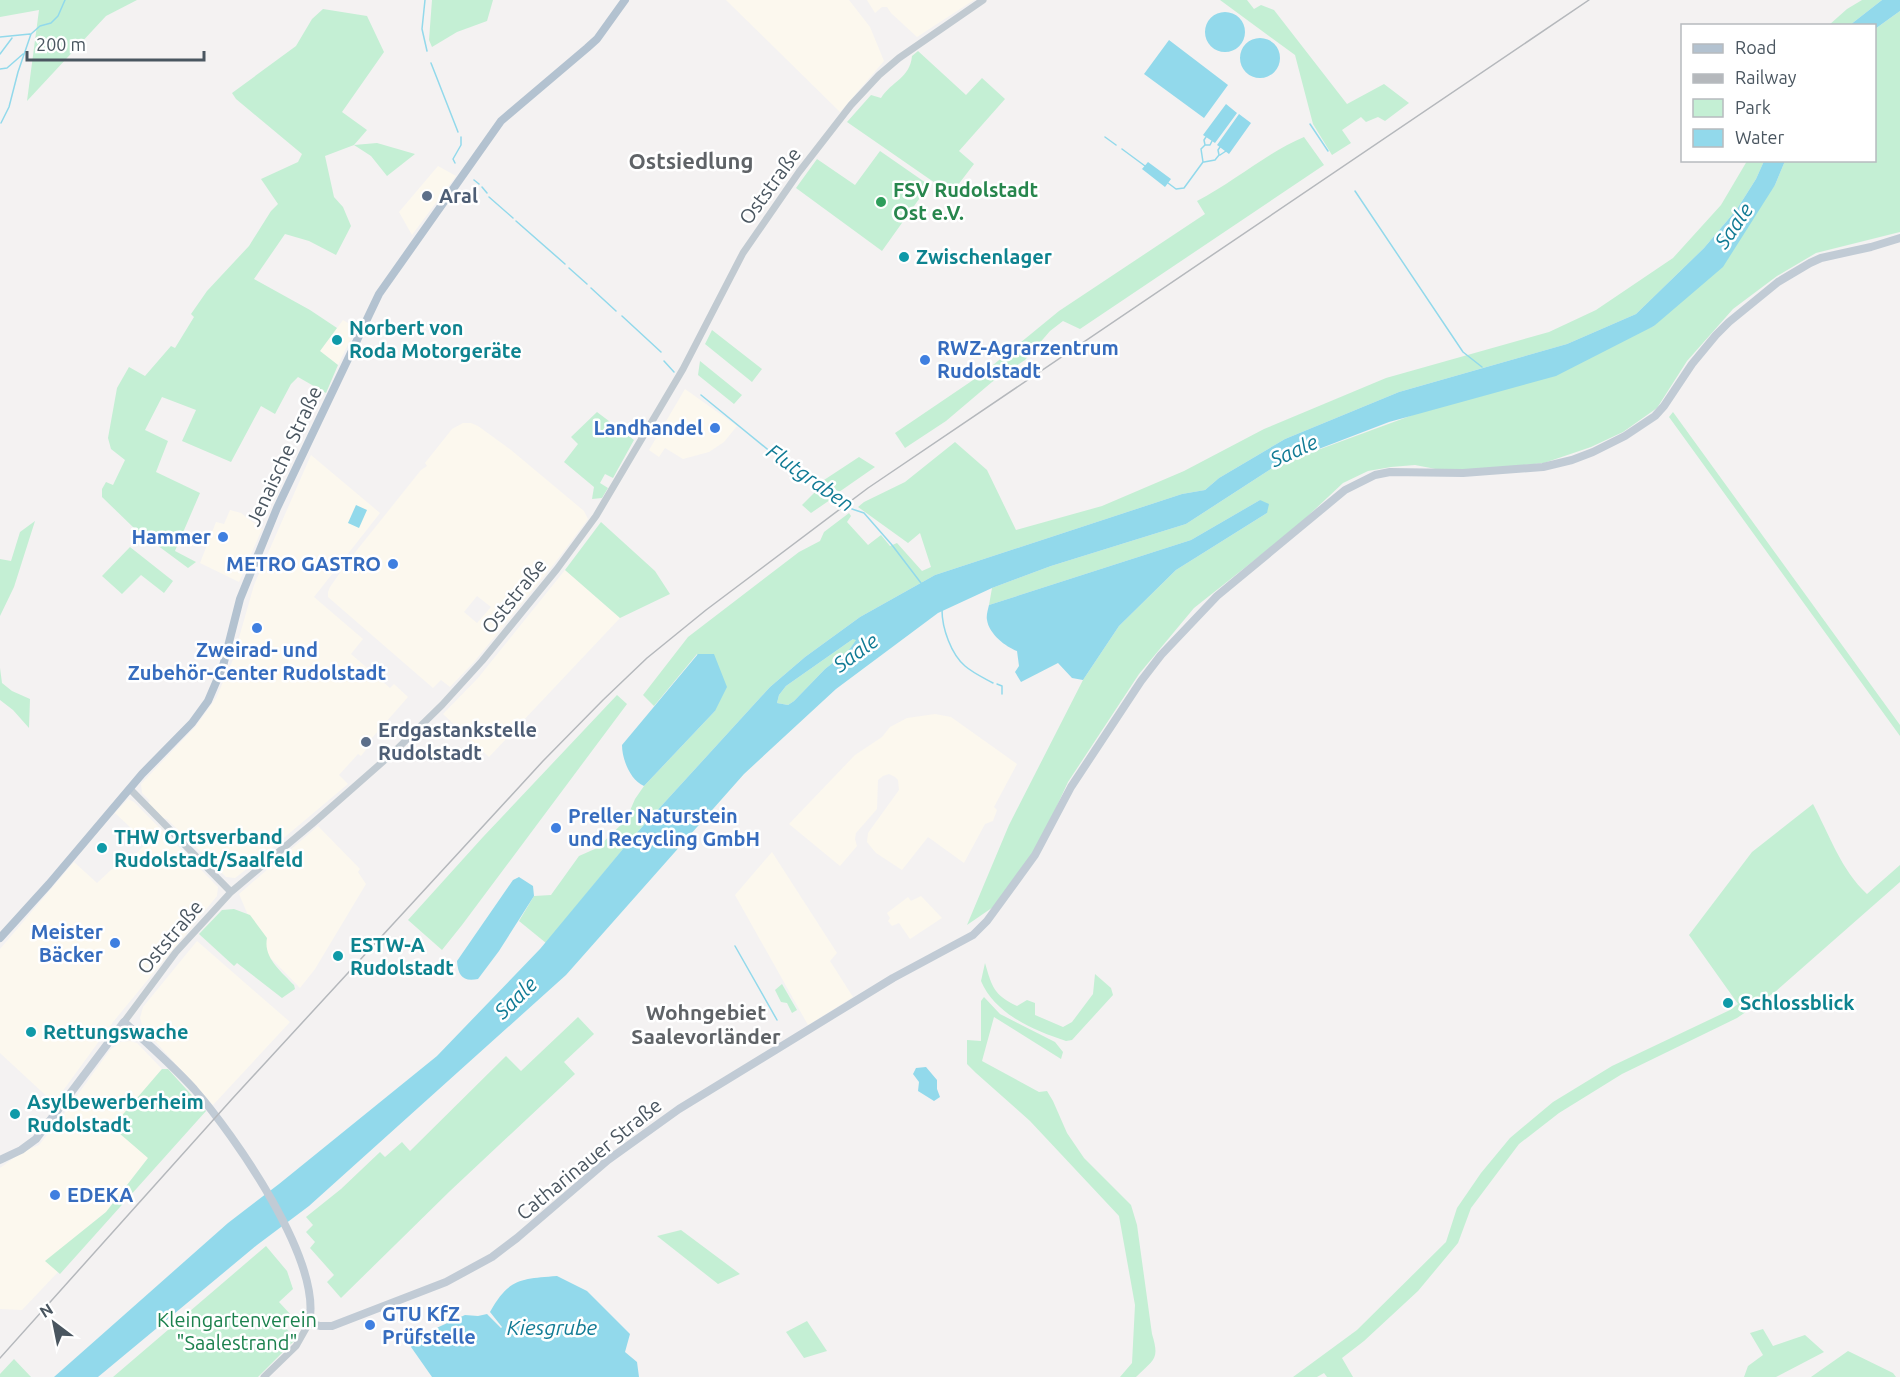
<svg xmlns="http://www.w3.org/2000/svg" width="1900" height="1377" viewBox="0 0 1900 1377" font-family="Ubuntu,sans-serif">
  <rect width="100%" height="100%" fill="#f4f2f2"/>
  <!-- commercial -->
  <path fill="#fcf8ee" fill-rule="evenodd" d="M726,0H849L870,27L884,61L840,112Z
    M867,0H974L917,37L891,13L887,7H882L875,13Z
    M438,166L456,176L412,235L399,212Z
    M343,320L356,328L338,365L320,351Z
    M685,389L737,426L724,442L709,452L683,459L665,448L659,457L649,450Z
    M463,423H471L478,426L511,450L584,511L588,519L554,564L474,662L450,687L441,680L433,688L328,597V592L330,587L349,560L421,470L427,466L425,463L452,429ZM477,596L491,607L477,623L464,612Z
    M311,455L380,513L314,597L363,639L351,654L390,688L394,684L408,697L371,739L373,741L361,756L358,754L339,775L348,784L267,852L263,851L258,855L259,859L239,875L235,878L226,877L192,843L187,835L182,834L167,819L163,818L148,803L150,801L142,793L141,784L196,726L216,698L232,662L254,585Z
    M230,510L241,513L262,529L239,582L200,563L216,522L224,524Z
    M565,570L620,618L489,757L443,714L478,678Z
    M935,714L951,717L1017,764L994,807L997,810L993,821L985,824L964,863L928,837L902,870L876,853L871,847L867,842L868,833L899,790L898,780L895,777L889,774L883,776L878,780L877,809L856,833L855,839L857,846L840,866L789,824L855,755L882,737L890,727L907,718Z
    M128,799L134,802L218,887L217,896L113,1022L54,1103L0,1053V949L74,862L97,883L112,869L121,868L147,843L115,813Z
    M318,826L360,869L358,872L366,884L315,969L300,988L263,950L239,894Z
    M772,852L837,953L830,961L853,997L808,1025L735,895Z
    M921,896L942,918L910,939L899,923L892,926L888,921L890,918L887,913L908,897L911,901Z
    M197,941L290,1022L213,1105L143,1028L140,1018L143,1007Z
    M130,1041L137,1043L162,1069L113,1127L148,1158L106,1212L46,1261L58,1272L22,1310L0,1309V1168L22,1152L39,1145L60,1119L110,1050L120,1042Z"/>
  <!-- green -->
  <path fill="#c4efd4" d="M0,0H137L106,16L27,101L39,10L0,17Z
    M432,0H493L487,21L457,32L432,47L429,40Z
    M1220,0H1247L1254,9L1261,5L1274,10L1347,104L1384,84L1409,103L1385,121L1378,117L1366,122L1361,117L1342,130L1351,143L1332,155L1313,124L1295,55Z
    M1862,0H1882L1850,25H1829L1847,9Z
    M323,9L367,16L384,52L342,112L367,130L354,145L377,143L415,154L387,176L371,156L354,145L325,156L334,197L343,207L351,226L336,255L309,241L285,234L254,279L310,310L337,328L320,351L338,365L326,393L298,377L291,384L275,414L261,406L231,462L182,441L196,410L162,397L145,430L168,441L156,472L200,493L175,551L196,562L188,568L134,528L102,497V489L106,482L113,485L125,460L111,449L108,438L117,388L129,367L145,376L171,346L175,348L194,317L191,314L207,291L249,246L271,211L278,204L261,179L298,162L302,154L236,99L232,93L296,46L312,19Z
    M1900,11V232L1816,253L1777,276L1733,309L1687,361L1657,408L1623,432L1591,447L1544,463L1462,471L1441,470L1415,465L1391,467L1368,471L1343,483L1295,528L1194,608L1139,674L1068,782L1036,851L999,903L967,925L1009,825L1083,680L1119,626L1176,570L1267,513L1260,500L1191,540L989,605L992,588L1051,566L1186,524L1277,465L1654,326L1775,185L1785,161L1874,160L1875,29Z
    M918,51L966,95L982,78L1005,99L959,151L974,164L951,194L847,122L871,95L881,98C892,81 910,78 912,56Z
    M1304,137L1324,165L1080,329L1063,321L1050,331L1025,360L992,382L946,421L905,448L895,433L982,374L1059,311L1205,214L1197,201C1234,182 1266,153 1304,137Z
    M880,151L929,185L882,251L796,188L817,159L855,185Z
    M1747,161H1764L1756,179L1737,209L1704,248L1636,314L1567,344L1399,392L1285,439L1219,478L1205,490L1182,494L935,575L860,617L805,657L770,687L632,838L546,943L519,921L534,896L551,895L579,856L597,848L626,820L635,799L644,786L715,711L697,654L654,706L643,695L688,637L799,552L820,541L824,532L849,513L851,516L847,522L868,545L881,535L890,546L897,543L922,571L931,567L920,533L908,543L858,507L864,502L905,482L955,442L987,470L1016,530L1102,506L1184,471L1264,429L1386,378L1549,332L1596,310L1673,258L1721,205Z
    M712,330L762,369L752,382L705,344Z
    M700,361L742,395L734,404L698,375Z
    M597,412L634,440L613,478L605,474L600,483L608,488L602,498L592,499L594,487L564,462L578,444L571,437Z
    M1673,412L1900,725V736L1669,417Z
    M859,457L875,467L839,492L824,480Z
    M822,485L830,490V500L811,513L802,505Z
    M35,521L14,587L0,616V559L11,561L20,532Z
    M601,522L655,571L670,594L620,618L565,570Z
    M130,547L173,581L164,593L141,575L122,594L102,576Z
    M853,639H857L849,650L825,669L794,701L788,705L777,703L779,695L786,686Z
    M0,668L2,683L12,691L30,699L29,728L13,710L0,700Z
    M617,695L627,704L462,925L442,950L408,920L483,837Z
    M1813,804C1829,834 1841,870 1867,894L1900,865V882L1775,992L1737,1018L1622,1074L1559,1113L1519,1144L1471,1208L1458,1243L1418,1291L1364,1341L1342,1358L1353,1377H1327L1324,1373L1317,1377H1293L1357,1330L1446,1242L1457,1208L1481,1173L1510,1138L1553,1102L1612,1066L1730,1010L1738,1004L1689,935L1752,852Z
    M234,909L250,915L267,938C263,958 282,972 294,985L295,989L282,998L237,963L234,966L199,934L222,910Z
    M985,963C992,987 994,995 1017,1006L1027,1000L1035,1003V1015L1063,1027L1072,1022L1093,994L1095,974L1111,988L1113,995L1072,1040L1066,1041C1033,1030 995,1014 981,981Z
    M782,984L797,1010L792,1013L787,1003L781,1002L775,990Z
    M984,997L1000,1014L1055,1042L1063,1052L1061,1059L994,1017L982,1061L1039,1092L1047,1091L1053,1101L1067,1133L1084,1158L1131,1205L1137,1225L1152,1334C1160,1360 1154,1359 1136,1377H1120L1132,1363L1135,1305L1119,1216L1030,1121L976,1073L967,1064V1040L981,1041V1001Z
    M578,1017L594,1034L564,1062L575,1074L450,1191L341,1298L327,1282L334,1275L310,1248L315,1242L306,1232L313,1225L306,1217L341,1189L380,1152L385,1157L402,1142L410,1151L506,1056L521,1071Z
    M162,1069H168L206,1111L60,1274L45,1261L106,1212L148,1158L112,1127Z
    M681,1230L740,1274L718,1284L657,1236Z
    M266,1246L287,1271L293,1289L279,1302L291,1315L282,1324L296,1339L258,1377H113Z
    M807,1321L827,1351L804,1358L786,1332Z
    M1763,1329L1773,1346L1805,1335L1824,1352L1776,1377H1744L1748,1366L1763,1355L1750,1333Z
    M1848,1351L1893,1373L1896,1377H1811Z
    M14,1359L31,1377H0V1374Z"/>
  <!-- water -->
  <path fill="#92d9eb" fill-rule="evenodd" d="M1882,0H1900V11L1875,29L1874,26L1850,25Z
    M1205 32a20 20 0 1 1 40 0a20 20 0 1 1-40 0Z
    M1240 58a20 20 0 1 1 40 0a20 20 0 1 1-40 0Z
    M1169,40L1228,85L1204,118L1144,74Z
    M1226,104L1237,113L1215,143L1203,135Z
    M1239,114L1251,123L1229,154L1217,145Z
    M1764,161H1785L1775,185L1723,267L1654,326L1556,376L1389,422L1277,465L1186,524L1051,566L992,588L938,613L836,689L744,774L566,975L309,1206L257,1245L98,1377H54L228,1223L279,1184L437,1056L540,949L632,838L770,687L805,657L860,617L935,575L1182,494L1205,490L1219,478L1285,439L1399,392L1567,344L1636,314L1704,248L1737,209L1756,179ZM853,639L856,640L849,650L825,669L794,701L788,705L777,703L779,695L786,686Z
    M1148,162L1171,179L1165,187L1142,169Z
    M1260,500L1269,504L1267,513L1176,570L1119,626L1083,680L1072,678L1058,663L1021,682L1015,672L1019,666L1017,651C1006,647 989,634 987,620C986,616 988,609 989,605L1191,540Z
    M356,505L367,510L359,528L348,523Z
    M698,654H714L727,687L715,711L644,786C630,780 622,759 622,745Z
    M519,877L533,886L534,896L499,951L478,979C463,982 458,976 457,961L513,880Z
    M926,1067L937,1080V1089L940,1097L934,1101L918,1091L919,1082L913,1074L916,1068Z
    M557,1276L587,1291L630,1334L625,1352L637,1362L639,1377H432L411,1347L410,1340L465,1315L478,1316L487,1314L501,1328L502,1327L490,1312C509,1278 521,1279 557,1276Z"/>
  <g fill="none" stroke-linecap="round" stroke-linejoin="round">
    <!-- stream -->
    <path stroke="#92d9eb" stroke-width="1.5" d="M425,0L422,29L427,51
      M0,37L30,34
      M0,54L12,38
      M431,63L458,132
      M0,69L7,68L23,54
      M1,123L9,107L18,72L31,34L40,26L51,23L58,16L65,0
      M1310,124L1328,151
      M1105,137L1116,145
      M1206,145H1210L1212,141
      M1122,149L1145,166
      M1220,155L1226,151
      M1204,162L1215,160L1219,155L1218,150L1220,147
      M455,163L453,159L461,145V137
      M474,180L479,184
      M1168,183L1176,189L1184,188L1203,162L1201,149L1205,145L1204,140L1206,137
      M482,187L487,193
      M1355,191L1463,352L1482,367
      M489,197L513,218
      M516,221L565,264
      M569,268L587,284
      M591,288L616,311
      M622,316L661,352
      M664,361L674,372
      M701,395L772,453L807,471L839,495L852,509L864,513L892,545L921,583
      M942,610C942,628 951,654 965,666C973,673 984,678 993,683
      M997,684L1002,686V694
      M735,946L777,1020"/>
    <!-- tertiary -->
    <path stroke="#c1cad1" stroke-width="7" d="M130,789L231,892
      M124,1022L176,952L231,892L312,824L395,751L442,705L482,661L557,569L596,516L683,369L743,253L799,172L851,105L879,75L899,58L983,0
      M264,1377L296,1346L309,1323"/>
    <!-- secondary -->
    <path stroke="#c1cbd5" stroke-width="8" d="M0,1160L21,1150L36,1139L124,1022C148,1044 172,1065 194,1089C234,1135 323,1261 309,1323L320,1326H332L446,1282L492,1257L517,1238L608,1160L679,1109L893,978L973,935L987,921L1035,855L1071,787L1141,681L1161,655L1217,596L1345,490L1375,475L1390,472L1463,473L1543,467L1572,460L1593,452L1625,436L1655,416L1664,406L1692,364L1716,335L1729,322L1778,282L1810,263L1821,258L1871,247L1900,238"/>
    <!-- primary -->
    <path stroke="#b3c2d0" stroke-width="8" d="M0,938L49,884L142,774L192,723L208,701L223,666L240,599L277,508L379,294L501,121L587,48L597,39L625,0"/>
    <!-- rail -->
    <path stroke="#b5b8bc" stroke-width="1.5" d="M0,1358L232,1099L543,761L603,700L647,658L706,610L868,488L1589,0"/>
  </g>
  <!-- markers -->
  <g fill="#5c6f8a" stroke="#fff" stroke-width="2">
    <circle cx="427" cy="196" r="6"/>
    <circle cx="366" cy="742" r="6"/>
  </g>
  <circle fill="#2e9e5b" stroke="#fff" stroke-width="2" cx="881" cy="202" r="6"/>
  <g fill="#0f9aa8" stroke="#fff" stroke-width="2">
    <circle cx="904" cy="257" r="6"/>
    <circle cx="337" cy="340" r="6"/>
    <circle cx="102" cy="848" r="6"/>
    <circle cx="338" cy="956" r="6"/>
    <circle cx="1728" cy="1003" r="6"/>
    <circle cx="31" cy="1032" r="6"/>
    <circle cx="15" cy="1114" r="6"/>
  </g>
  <g fill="#3f7fe0" stroke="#fff" stroke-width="2">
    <circle cx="925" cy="360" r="6"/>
    <circle cx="715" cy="428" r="6"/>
    <circle cx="223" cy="537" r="6"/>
    <circle cx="393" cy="564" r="6"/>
    <circle cx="257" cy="628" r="6"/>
    <circle cx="556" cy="828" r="6"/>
    <circle cx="115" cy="943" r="6"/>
    <circle cx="55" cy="1195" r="6"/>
    <circle cx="370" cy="1325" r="6"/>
  </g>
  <g text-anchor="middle" stroke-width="5" stroke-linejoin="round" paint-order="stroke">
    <!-- street labels -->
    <g font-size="20" fill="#4a5660" stroke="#fff">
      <text transform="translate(770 186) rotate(-54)" y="7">Oststraße</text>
      <text transform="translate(284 456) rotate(-65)" y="7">Jenaische Straße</text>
      <text transform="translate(514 596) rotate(-51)" y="7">Oststraße</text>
      <text transform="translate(170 937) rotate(-50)" y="7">Oststraße</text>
      <text transform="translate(589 1159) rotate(-39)" y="7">Catharinauer Straße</text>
    </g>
    <!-- leisure labels -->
    <g font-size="20" font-weight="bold" fill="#27864d" stroke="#fff" text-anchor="start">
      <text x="893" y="197">FSV Rudolstadt<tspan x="893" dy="23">Ost e.V.</tspan></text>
    </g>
    <!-- service labels -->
    <g font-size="20" font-weight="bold" fill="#4e5e75" stroke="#fff" text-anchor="start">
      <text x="439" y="203">Aral</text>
      <text x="378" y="737">Erdgastankstelle<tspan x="378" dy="23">Rudolstadt</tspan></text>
    </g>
    <!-- culture labels -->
    <g font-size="20" font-weight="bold" fill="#0d838f" stroke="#fff" text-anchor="start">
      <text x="916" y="264">Zwischenlager</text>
      <text x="349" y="335">Norbert von<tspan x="349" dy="23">Roda Motorgeräte</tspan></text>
      <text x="114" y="844">THW Ortsverband<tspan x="114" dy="23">Rudolstadt/Saalfeld</tspan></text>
      <text x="350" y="952">ESTW-A<tspan x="350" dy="23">Rudolstadt</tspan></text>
      <text x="1740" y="1010">Schlossblick</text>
      <text x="43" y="1039">Rettungswache</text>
      <text x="27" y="1109">Asylbewerberheim<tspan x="27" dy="23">Rudolstadt</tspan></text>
    </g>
    <!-- shop labels -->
    <g font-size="20" font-weight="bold" fill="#366cbe" stroke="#fff" text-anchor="start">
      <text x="937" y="355">RWZ-Agrarzentrum<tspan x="937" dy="23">Rudolstadt</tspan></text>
      <text x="703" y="435" text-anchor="end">Landhandel</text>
      <text x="211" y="544" text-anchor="end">Hammer</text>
      <text x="381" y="571" text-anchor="end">METRO GASTRO</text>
      <text x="257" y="657" text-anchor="middle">Zweirad- und<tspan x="257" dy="23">Zubehör-Center Rudolstadt</tspan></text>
      <text x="568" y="823">Preller Naturstein<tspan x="568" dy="23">und Recycling GmbH</tspan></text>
      <text x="103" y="939" text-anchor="end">Meister<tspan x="103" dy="23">Bäcker</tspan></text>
      <text x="67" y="1202">EDEKA</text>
      <text x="382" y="1321">GTU KfZ<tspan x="382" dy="23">Prüfstelle</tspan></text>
    </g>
    <!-- park labels -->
    <g font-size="20" fill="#1b814d" stroke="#fff">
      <text x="237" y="1327">Kleingartenverein<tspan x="237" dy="23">"Saalestrand"</tspan></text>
    </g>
    <!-- water labels -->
    <g font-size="21" font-style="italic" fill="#117b95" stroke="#fff">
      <text transform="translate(1734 226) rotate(-55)" y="7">Saale</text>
      <text transform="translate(1294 451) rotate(-24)" y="7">Saale</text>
      <text transform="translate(810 478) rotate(35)" y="7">Flutgraben</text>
      <text transform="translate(856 653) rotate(-36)" y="7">Saale</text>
      <text transform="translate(516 998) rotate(-44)" y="7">Saale</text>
      <text x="552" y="1335">Kiesgrube</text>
    </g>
    <!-- neighbourhood labels -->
    <g font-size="21" font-weight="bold" fill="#5f6367" stroke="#fff">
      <text x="706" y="1020">Wohngebiet<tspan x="706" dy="24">Saalevorländer</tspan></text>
    </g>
    <!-- quarter labels -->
    <g font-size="22" font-weight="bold" fill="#5f6367" stroke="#fff">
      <text x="691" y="169">Ostsiedlung</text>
    </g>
  </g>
  <!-- legend -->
  <rect x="1681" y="24" width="195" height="138" fill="#ffffff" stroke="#b7bbbf" stroke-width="1.5"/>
  <rect x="1693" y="44" width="30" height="9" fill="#b3c2d0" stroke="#b7bbbf" stroke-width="1.5"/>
  <text x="1735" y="54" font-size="18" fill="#4a5660">Road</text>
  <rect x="1693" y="74" width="30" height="9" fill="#b5b8bc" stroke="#b7bbbf" stroke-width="1.5"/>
  <text x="1735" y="84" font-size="18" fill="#4a5660">Railway</text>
  <rect x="1693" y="99" width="30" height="18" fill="#c4efd4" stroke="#b7bbbf" stroke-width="1.5"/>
  <text x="1735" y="114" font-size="18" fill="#4a5660">Park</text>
  <rect x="1693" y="129" width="30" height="18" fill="#92d9eb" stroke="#b7bbbf" stroke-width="1.5"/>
  <text x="1735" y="144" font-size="18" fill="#4a5660">Water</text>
  <!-- north arrow -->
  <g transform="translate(54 1323) rotate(328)" stroke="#ffffff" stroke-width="4.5" paint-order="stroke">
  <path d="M0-4.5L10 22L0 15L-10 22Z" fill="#4a5660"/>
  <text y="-9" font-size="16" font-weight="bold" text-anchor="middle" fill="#4a5660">N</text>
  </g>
  <!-- scale -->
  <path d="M27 51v9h177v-9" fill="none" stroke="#4a5660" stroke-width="3"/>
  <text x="36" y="51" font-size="18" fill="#4a5660" stroke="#ffffff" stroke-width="4.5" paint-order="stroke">200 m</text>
</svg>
